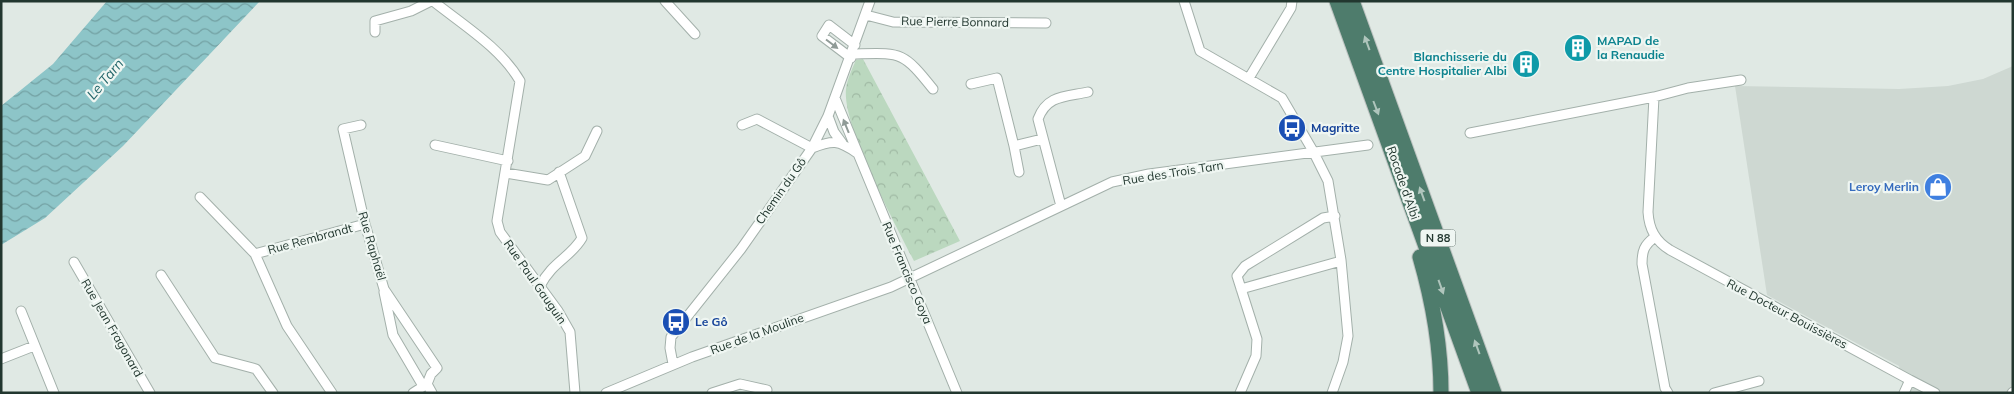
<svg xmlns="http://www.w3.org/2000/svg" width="2014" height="394" viewBox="0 0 2014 394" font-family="Mulish,sans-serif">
  <defs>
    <pattern id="park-crowns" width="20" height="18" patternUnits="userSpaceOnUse" patternTransform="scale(1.25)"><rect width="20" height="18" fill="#bbd8bf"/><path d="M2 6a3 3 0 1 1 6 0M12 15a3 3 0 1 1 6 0" fill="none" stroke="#a0baa4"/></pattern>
    <pattern id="water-waves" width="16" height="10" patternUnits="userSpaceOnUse" patternTransform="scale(1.25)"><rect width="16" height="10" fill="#8dc5c8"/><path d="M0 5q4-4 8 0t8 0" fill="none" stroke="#73a1a3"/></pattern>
  </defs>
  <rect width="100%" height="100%" fill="#e0e9e4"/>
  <!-- built -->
  <path fill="#ced8d2" d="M2013,66V393H1904L1899,366L1767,295L1735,86L1899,89L1948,86L1983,79Z"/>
  <!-- park -->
  <path fill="url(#park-crowns)" d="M863,59L960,241L914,261C896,225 842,126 846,89C847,80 852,69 856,60Z"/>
  <!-- water -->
  <path fill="url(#water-waves)" d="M107,1H260L123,146L45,218L1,245V106L53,64Z"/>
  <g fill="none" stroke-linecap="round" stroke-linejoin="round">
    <defs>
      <path id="minor" d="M433,1C463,25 501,48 520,81L497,221L500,232L558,311L570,332L575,393
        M665,1L695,34
        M1184,1L1200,51L1282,98L1313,151L1328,181L1341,260L1348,336L1343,362L1332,393
        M866,15L893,22L1046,23
        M375,32V21L411,11L431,1
        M852,54C901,53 902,50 933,89
        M851,58L822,36L829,25L855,45
        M1249,78L1291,8L1292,1
        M971,84L997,78L1014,146L1042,139
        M1654,97L1688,88L1741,80
        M835,98L957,393
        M828,116L834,132L842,143
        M361,125L343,129L365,224L384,289L437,368L431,374L427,384L432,393
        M742,125L757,119L812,148C833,140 838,140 857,153
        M1470,133L1654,97L1648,212C1649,229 1655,241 1670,250L1910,380L1904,393
        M435,145L508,161
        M1014,146L1019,172
        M506,173L548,180L585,156L597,131
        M200,197L255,254L287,326L332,393
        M1061,206L1038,119C1047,95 1065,97 1088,92
        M1655,237C1644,245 1642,251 1642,264L1665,388L1668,393
        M255,254L365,224
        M74,262L150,393
        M161,275L215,358L256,369L273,393
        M540,286C552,262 571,257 582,238L559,172
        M1241,289L1341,261
        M384,292L393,335L423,386
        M21,311L54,393
        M1,359L34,346
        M673,364L670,348L671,337L741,249L812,148L828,116L870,1
        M1910,380L1935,393
        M413,393L427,384
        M606,393L692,357L891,287L1112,182L1149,174L1368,145
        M712,393L740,384L767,390
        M1240,393L1256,356L1257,339L1237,276L1245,266L1323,218L1335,216
        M1714,393L1759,381
        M2012,393L2013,392"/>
      <path id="trunk" d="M1337,1L1479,393
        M1352,1L1494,393
        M1420,257C1433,302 1441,346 1441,393"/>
    </defs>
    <!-- minor casing -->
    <use href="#minor" stroke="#a3b0aa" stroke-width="11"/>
    <!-- trunk casing -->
    <use href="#trunk" stroke="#bdc3c1" stroke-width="17"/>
    <!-- minor -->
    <use href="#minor" stroke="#fff" stroke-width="9"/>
    <!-- trunk -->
    <use href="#trunk" stroke="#4e7c6c" stroke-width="15"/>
  </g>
  <!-- one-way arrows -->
  <defs><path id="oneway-solid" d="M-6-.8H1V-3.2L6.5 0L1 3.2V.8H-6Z" transform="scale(1.25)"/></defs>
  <g fill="#afc5bc">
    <use href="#oneway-solid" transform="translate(1367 43) rotate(-110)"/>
    <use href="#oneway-solid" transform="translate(1376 108) rotate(69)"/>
    <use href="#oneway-solid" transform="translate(1422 194) rotate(-110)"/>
    <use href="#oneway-solid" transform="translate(1441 287) rotate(70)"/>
    <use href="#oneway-solid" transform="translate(1477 347) rotate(-110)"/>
  </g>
  <g fill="#909b97">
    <use href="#oneway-solid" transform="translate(832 44) rotate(37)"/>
    <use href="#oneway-solid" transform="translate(846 126) rotate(-112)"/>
  </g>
  <!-- icons -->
  <defs>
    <symbol id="building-disc" viewBox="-11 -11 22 22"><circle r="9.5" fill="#0f9aa8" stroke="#eff6f2"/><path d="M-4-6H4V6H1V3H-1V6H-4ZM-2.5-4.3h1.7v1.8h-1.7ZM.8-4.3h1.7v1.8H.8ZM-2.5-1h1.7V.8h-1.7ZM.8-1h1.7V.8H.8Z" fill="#fff"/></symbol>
    <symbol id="bus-disc" viewBox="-11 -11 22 22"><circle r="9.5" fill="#1a4fb4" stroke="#eff6f2"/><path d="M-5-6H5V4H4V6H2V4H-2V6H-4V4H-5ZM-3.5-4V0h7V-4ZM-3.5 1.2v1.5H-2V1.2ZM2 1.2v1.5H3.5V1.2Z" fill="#fff"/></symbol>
    <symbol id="shop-disc" viewBox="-11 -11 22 22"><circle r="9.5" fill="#3f7fe0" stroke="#eff6f2"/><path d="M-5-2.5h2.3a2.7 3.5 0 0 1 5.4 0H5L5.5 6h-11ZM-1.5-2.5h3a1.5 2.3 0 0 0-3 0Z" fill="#fff"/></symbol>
  </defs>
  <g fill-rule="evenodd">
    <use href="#building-disc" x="1562" y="32" width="32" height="32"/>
    <use href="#building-disc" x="1510" y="48" width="32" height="32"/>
    <use href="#bus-disc" x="1276" y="112" width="32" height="32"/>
    <use href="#shop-disc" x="1922" y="171" width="32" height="32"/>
    <use href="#bus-disc" x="660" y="306" width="32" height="32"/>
  </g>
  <g text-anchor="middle" stroke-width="4.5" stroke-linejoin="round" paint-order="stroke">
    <!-- shield labels -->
    <rect fill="#eff6f2" stroke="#60706a" stroke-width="1" x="1420.5" y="229.5" width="35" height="17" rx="4"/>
    <g font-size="11" font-weight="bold" fill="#22372f">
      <text x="1438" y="242">N 88</text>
    </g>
    <!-- street labels -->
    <g font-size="12" fill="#22372f" stroke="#eff6f2">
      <text transform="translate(955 22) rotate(1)" y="4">Rue Pierre Bonnard</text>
      <text transform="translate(1173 173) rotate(-9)" y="4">Rue des Trois Tarn</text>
      <text transform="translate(1403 183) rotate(71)" y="4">Rocade d'Albi</text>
      <text transform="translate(781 191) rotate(-55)" y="4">Chemin du Gô</text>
      <text transform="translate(310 239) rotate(-15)" y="4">Rue Rembrandt</text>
      <text transform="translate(372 246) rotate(74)" y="4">Rue Raphaël</text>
      <text transform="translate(907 273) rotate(67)" y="4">Rue Francisco Goya</text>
      <text transform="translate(535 282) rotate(55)" y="4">Rue Paul Gauguin</text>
      <text transform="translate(1787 314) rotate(28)" y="4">Rue Docteur Bouissières</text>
      <text transform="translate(112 328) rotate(60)" y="4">Rue Jean Fragonard</text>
      <text transform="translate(757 334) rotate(-20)" y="4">Rue de la Mouline</text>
    </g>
    <!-- culture labels -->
    <g font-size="12" font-weight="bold" fill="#0d838f" stroke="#eff6f2" text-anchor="start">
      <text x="1597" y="45">MAPAD de<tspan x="1597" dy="14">la Renaudie</tspan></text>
      <text x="1507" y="61" text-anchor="end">Blanchisserie du<tspan x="1507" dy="14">Centre Hospitalier Albi</tspan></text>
    </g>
    <!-- transit labels -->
    <g font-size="12" font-weight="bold" fill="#164399" stroke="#eff6f2" text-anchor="start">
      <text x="1311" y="132">Magritte</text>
      <text x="695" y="326">Le Gô</text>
    </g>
    <!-- shop labels -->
    <g font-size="12" font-weight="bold" fill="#366cbe" stroke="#eff6f2" text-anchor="end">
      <text x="1919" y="191">Leroy Merlin</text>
    </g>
    <!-- water labels -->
    <g font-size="14" font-style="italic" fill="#24676b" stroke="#eff6f2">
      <text transform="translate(105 79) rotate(-50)" y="5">Le Tarn</text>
    </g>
  </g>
  <!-- border -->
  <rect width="2014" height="394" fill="none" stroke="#22372f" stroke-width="5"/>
</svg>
